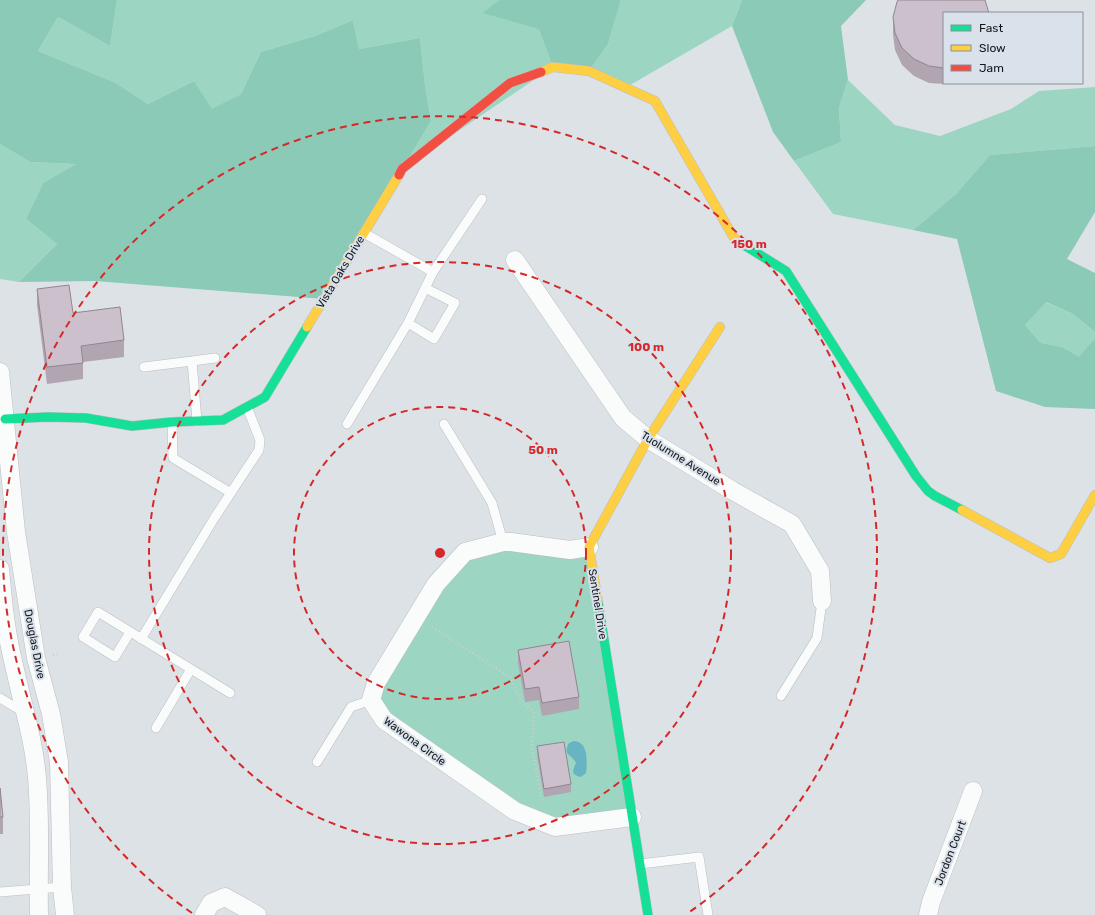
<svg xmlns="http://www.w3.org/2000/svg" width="1095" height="915" viewBox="0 0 1095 915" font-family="Rubik,sans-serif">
  <rect width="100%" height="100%" fill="#dde2e7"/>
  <!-- green -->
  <path fill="#9cd6c2" d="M117,0H499L484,13L539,28L553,67L402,169L431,121L425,85L420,38L359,49L353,20L315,36L261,52L241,94L212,110L194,81L148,104L116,83L38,51L58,17L110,46Z
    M621,0H742L732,26L625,88L589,71L608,44Z
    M848,80L895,125L940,136L1011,109L1039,91L1095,87V146L990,155L956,194L913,230L833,214L794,161L841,142L839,108Z
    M0,144L30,162L76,164L43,183L26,219L57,244L19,282L0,279Z
    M1045,302L1073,314L1095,332V338L1079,358L1062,347L1041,343L1025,325Z
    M589,547L632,817L555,827L384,720L376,683L465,552Z"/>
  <!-- forest -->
  <path fill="#8acab6" d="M0,0H117L110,46L58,17L38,51L116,83L148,104L194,81L212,109L241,94L261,52L315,36L353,20L359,49L420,38L425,85L431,121L324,299L95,281L19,282L57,244L26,219L43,183L76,164L30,162L0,144Z
    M499,0H621L608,44L589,71L553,67L539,29L483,13Z
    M742,0H866L841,26L848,80L839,108L841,142L794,161L773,132L732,26Z
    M1095,146V212L1067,259L1095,273V332L1073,314L1046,302L1025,325L1041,343L1062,347L1079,357L1095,338V409L1045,407L996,391L957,239L913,230L956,194L990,155Z"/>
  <!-- water -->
  <path fill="#69b4c2" d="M574,741C589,742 587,762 586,773L581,777C570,775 573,770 576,763C572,754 562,756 569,743Z"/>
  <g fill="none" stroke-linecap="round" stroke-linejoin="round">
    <defs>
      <path id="lane" d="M364,233L433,272
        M408,323L434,339L455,303L425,288
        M192,361L215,358
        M144,367L192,361L197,421
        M172,422L173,458L231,493
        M347,424L408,323L433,272L482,199
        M444,424L492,503L503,542
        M130,632L115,657L83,637L98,612L230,693
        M141,639L215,517L259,450L260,440L247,407
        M781,696L817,638L822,601
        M0,698L25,713
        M156,728L191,669
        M317,762L351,707L371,700
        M640,864L699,857L708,915
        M0,892L62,887"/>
      <path id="street" d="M515,260L623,418L648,439L733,491L792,524L820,571L822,601
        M0,372L16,532L36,658L51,714L59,762L62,887L65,915
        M589,547L570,550L511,542H503L465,552L436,584L376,683L371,700L384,720L515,811L555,827L632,817
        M0,569C3,602 6,634 14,665C22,703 34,740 37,778C41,824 38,870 39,915
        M204,915L211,903L225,897L257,915
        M928,915L931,902L973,791"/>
      <path id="fast" d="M739,242L786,271L916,476L928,491L935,496L962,510
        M5,419L48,417L86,418L132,426L172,422L223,420L265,397L307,327
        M598,602L648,915"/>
      <path id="slow" d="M541,72L553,67L589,71L655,101L734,238L739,242
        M307,327L399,175
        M962,510L1050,558L1061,554L1095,495
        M598,602L589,547L648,439L720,327"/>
      <path id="jam" d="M399,175L402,169L510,83L541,72"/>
    </defs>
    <!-- lane casing -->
    <use href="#lane" stroke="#bbbec2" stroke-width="10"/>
    <!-- street casing -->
    <use href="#street" stroke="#bbbec2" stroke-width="19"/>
    <!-- fast casing -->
    <use href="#fast" stroke="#bbbec2" stroke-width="10"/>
    <!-- slow casing -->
    <use href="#slow" stroke="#bbbec2" stroke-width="10"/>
    <!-- jam casing -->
    <use href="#jam" stroke="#bbbec2" stroke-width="10"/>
    <!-- path -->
    <path stroke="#cccece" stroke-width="2.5" stroke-dasharray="1 3" stroke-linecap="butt" d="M432,627L510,677L520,699L534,713L532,748L542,803
      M53,655L59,654"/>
    <!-- lane -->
    <use href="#lane" stroke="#fafbfb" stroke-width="9"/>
    <!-- street -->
    <use href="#street" stroke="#fafbfb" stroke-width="18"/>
    <!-- fast -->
    <use href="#fast" stroke="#16e098" stroke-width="9"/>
    <!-- slow -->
    <use href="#slow" stroke="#ffcf43" stroke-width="9"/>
    <!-- jam -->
    <use href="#jam" stroke="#f24e42" stroke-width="9"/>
  </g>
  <!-- wall -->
  <path fill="#b0a5b0" d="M944,13V83H950L945,84L929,83L914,76L902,65L895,50L893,34V17Z
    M37,289L73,313L124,340V357L83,362V379L47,384L37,305Z
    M518,650L579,697V709L542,716L539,700L525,702L518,663Z
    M537,746L571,784V792L544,797L537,755Z
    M0,788L3,817V834H0Z"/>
  <!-- building -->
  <path fill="#cdc0cd" stroke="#908690" d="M898,0H985L988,10L989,13H944V68L929,66L914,59L902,48L895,33L893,17L897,2Z
    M69,285L73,313L120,307L124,340L81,346L83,363L47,367L37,289Z
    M569,641L579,697L542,703L539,687L525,689L518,650Z
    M564,742L571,784L544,789L537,746Z
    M0,788L3,817H0Z"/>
  <!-- distance rings -->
  <g fill="none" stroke="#d62828" stroke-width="2" stroke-dasharray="7 5">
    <circle cx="440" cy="553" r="146"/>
    <circle cx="440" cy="553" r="291"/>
    <path d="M192 913A437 437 0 1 1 688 913"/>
  </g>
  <g text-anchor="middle" stroke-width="4" stroke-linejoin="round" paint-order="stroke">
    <!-- street labels -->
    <g font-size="11" fill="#14171a" stroke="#d9e1eb">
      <text transform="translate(340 272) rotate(-59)" y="4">Vista Oaks Drive</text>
      <text transform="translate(681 458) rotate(32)" y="4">Tuolumne Avenue</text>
      <text transform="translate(598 604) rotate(81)" y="4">Sentinel Drive</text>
      <text transform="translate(35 644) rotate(79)" y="4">Douglas Drive</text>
      <text transform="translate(415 741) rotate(36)" y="4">Wawona Circle</text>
      <text transform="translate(950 853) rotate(-69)" y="4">Jordon Court</text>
    </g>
  </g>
  <circle cx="440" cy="553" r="6" fill="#d62828" stroke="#d9e1eb" stroke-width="2"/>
  <g font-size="12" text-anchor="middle" font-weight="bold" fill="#d62828" stroke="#d9e1eb" stroke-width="4" stroke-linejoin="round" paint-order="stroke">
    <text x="749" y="248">150 m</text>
    <text x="646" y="351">100 m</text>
    <text x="543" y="454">50 m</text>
  </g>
  <!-- legend -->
  <rect x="943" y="12" width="140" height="72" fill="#d9e1eb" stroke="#8a9097"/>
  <rect x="951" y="25" width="20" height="6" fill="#16e098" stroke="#8a9097"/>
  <text x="979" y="32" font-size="12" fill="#14171a">Fast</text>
  <rect x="951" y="45" width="20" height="6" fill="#ffcf43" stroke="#8a9097"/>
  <text x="979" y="52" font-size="12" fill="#14171a">Slow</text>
  <rect x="951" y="65" width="20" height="6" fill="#f24e42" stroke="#8a9097"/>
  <text x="979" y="72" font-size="12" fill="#14171a">Jam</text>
</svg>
